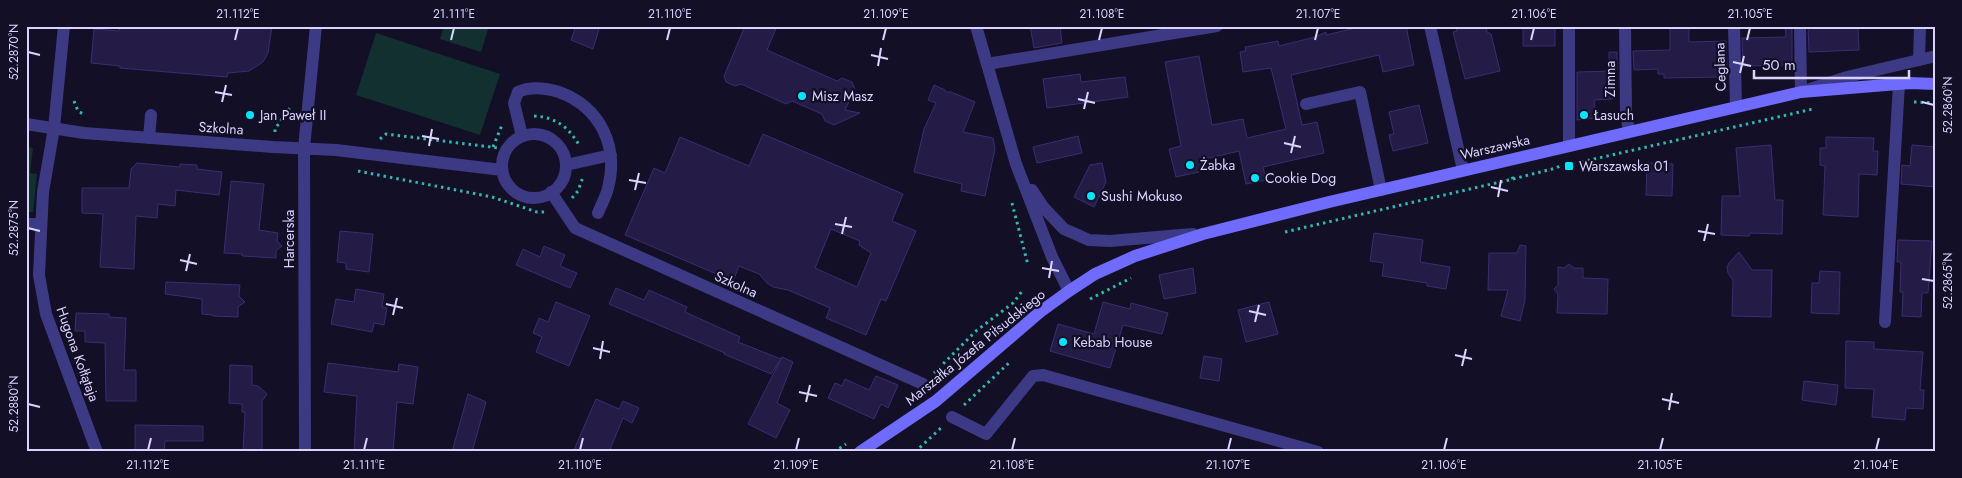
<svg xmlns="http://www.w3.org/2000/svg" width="1962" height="478" viewBox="0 0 1962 478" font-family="Jost,sans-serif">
  <rect width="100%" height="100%" fill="#130f26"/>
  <!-- green -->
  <path fill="#12302f" d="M444,26H489L481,52L440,39Z
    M376,33L500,74L480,135L356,95Z
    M26,147L33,148L30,173L37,174L33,212H26Z"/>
  <!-- building -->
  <path fill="#241b47" stroke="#3b2d73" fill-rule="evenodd" d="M120,26H272L268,53L263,62L249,71L228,73L227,77L120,68V66L91,63L94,29L119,31Z
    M576,26H600L593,49L571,40Z
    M745,26H777L767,50L837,81L842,78L852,82L855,89L845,110L860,113L834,125L825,121L822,114L792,101L786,104L741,84L735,86L726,82L724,76Z
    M1030,26H1060L1062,43L1034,48Z
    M1364,26H1406L1414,65L1383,72L1379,55L1291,75L1302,125L1317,122L1324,153L1263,167L1266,180L1246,184L1239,151L1205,159L1208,170L1176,177L1169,149L1181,146L1165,62L1199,56L1212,125L1243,119L1247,138L1286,129L1271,68L1243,72L1240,52L1246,51L1245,47L1278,41L1279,46L1315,37L1326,32V35Z
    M1456,26H1486L1487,32L1491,34L1500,71L1465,79L1453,32L1457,31Z
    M1523,26H1555V46H1523Z
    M1670,26H1689V42L1726,41L1727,66L1723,67V77L1664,78V74H1658V69L1634,70L1633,51L1670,50Z
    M1858,26L1859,50L1809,52L1808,27Z
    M1785,27H1792V65L1743,66L1742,38L1786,37Z
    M1609,52H1617V70H1609Z
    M1615,71L1616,94L1612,99L1594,100L1596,118L1577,120V72Z
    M1080,74L1081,82L1125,77L1128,97L1047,108L1043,79Z
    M934,85L945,90L946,92H951L975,102L963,132L993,138L995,149L985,196L961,191L962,184L914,172L924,129L936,103L928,100Z
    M1419,105L1428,143L1393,151L1389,135L1394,134L1389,112Z
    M763,134L903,194L892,221L916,231L886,301L881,299L866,335L826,318L830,308L788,290L773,287L767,283L759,274L739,266L733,281L625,235L654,168L665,173L680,137L749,166ZM831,229L860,241L859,245L871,253L857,287L815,268Z
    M1078,136L1082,153L1037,163L1033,147Z
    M1826,137L1874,138L1873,151H1878L1877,175L1859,174L1858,217L1823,215L1825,166L1820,165V148H1826Z
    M1771,145L1775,200H1783L1782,234L1750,233L1749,236L1721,235L1722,196H1740L1736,148Z
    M1912,145L1936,147V187L1901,184L1902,165L1910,166Z
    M137,163L180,167V164L197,165V169L222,172L219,195L176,190L175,206L158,204L157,218L136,216L134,269L100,267L103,214L82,213V188H129L131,169Z
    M1102,163L1106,182L1094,207L1074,197L1090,165Z
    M1647,163L1673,164L1672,196L1646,195Z
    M231,181L264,184L259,230L278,233L277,241L282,246L276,251V258L242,256V254L224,253Z
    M340,231L373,234L369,272L346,269V263L337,262Z
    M1374,233L1423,240L1420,262L1450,267L1446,289L1427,286V283L1382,276L1384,263L1370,261Z
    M1898,240L1932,241L1928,293H1922L1921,317L1902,316L1903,292H1900L1901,262H1897Z
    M1520,245L1526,246L1525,300L1520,321L1501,316L1508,290H1488L1489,253H1517Z
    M544,246L565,255L560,266L577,273L570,288L516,265L523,249L540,257Z
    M1739,252L1752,270H1772L1771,317L1732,316L1733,280L1728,273L1727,267L1729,263Z
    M1569,264L1574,268H1583V278L1608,279L1607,314L1557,313L1558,294L1554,289L1558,285V267L1564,268Z
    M1193,268L1196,293L1164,299L1159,275Z
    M1820,271L1840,272L1839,314L1811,313L1812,283H1819Z
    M166,282L240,285L239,296L245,302L238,307V317L213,316V315L202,314V299L165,294Z
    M616,288L644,300L649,290L687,307L685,312L740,337L738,342L781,359L771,374L724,354L725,353L609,304Z
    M356,289L384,294L382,307L387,308L384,325L374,323L372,332L331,324L336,299L354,302Z
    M556,302L590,316L569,366L536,352L542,337L533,333L539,318L548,322Z
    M1103,302L1130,309L1131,303L1168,313L1162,334L1123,325L1110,368L1050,351L1058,324L1094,334Z
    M1269,302L1278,334L1246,342L1238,310Z
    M76,313L109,314V317L126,318L124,370H136V401H106L105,343L85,342V331H75Z
    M1846,341L1874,342V349L1923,352L1920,390H1924L1923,409L1906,408L1905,420L1872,417L1874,389L1845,388Z
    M1204,356L1222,359L1219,381L1200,378Z
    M782,357L793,362L777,403L790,410L776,438L748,424Z
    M328,363L398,372L399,364L418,367L413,404L397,402L393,452H354L357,396L324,392Z
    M230,365L252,366V385L258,386L267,394L262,401V452H243L245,412H242V404L229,403Z
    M876,376L898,385L888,408L881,404L874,419L828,398L835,383L842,386L845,379L869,390Z
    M1804,381L1838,385L1836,405L1802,400Z
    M468,394L486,402L472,452H452Z
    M596,399L619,409L623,401L639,408L632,423L623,418L609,452H573Z
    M135,425L203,426V441H165L164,452H135Z"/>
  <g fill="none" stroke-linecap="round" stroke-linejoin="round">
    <!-- path -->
    <path stroke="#2fb8b0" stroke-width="3" stroke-dasharray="2.5 4" stroke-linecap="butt" d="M74,101L78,111L85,115
      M1914,102L1936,103
      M534,116C556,117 570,128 580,147
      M275,132V129L291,106
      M380,139L386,134L507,149
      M493,147L502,125
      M1581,162L1813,109
      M358,171L492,197L537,212H546
      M1513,179L1556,168L1560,166
      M572,198L578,191L583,177
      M1012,203L1028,265
      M1285,232L1513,179L1512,176
      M1090,299L1131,278
      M934,373L976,331L1013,303L1023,290
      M964,405L1011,361
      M834,452L846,444
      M915,452L942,427"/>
    <!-- service -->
    <path stroke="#3d3a85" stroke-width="12" d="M1306,104L1360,92L1381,190
      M522,136L514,103L518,92C531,86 546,88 559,92C600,107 619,146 608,188C606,197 601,205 598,213
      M149,138L151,115
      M1569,145V26
      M566,165L611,155
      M26,224H41
      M1885,322L1899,84
      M952,417L986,434L1033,376L1043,375L1318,452"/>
    <!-- minor -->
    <path stroke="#3d3a85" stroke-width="12" d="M64,26L54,128L43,192L39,275L46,314L97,452
      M1430,26L1463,170
      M1625,26L1626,113L1629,131
      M1734,26L1736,106
      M1800,26L1801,92
      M1919,60L1920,26
      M987,64L1217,26
      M26,124L84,133L273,147L336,150L502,170
      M502 166a32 32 0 1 1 64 0a32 32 0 1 1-64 0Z
      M551,192L575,228L923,384
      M305,452L304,148L316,26"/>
    <!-- tertiary -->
    <path stroke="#3d3a85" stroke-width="12" d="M976,26L1016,164L1052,257L1069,291
      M1810,89L1847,77L1936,56
      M1032,190L1044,208L1064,229L1089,240L1110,241L1193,234"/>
    <!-- secondary -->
    <path stroke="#6f6bff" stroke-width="12" d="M860,452L936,401L1040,312L1069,291L1095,274L1135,256L1203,234L1329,202L1801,92L1910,83L1936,84"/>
  </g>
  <!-- ticks -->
  <path fill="none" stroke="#d9d4ff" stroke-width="2" d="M235,40L238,28M451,40L454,28M667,40L670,28M883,40L886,28M1099,40L1102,28M1315,40L1318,28M1531,40L1534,28M1747,40L1750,28M28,52L40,55M871,55L888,59M1733,62L1751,66M878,66L881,48M1740,73L1744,56M215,92L232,95M1078,99L1095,103M222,102L226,85M1922,102L1934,105M1084,109L1088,92M422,136L439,139M1284,143L1301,147M429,146L432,129M1291,153L1295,136M629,180L646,183M1491,187L1508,191M635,190L639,173M1498,197L1501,180M835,224L852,227M28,228L40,231M1698,231L1715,234M842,234L846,217M1704,241L1708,224M180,260L197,264M1042,268L1059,271M186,271L190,254M1049,278L1052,261M1922,279L1934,281M386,304L403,308M1249,311L1266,315M393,315L397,298M1255,322L1259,305M593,348L610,352M1455,355L1472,359M600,359L603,341M1462,366L1466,349M799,392L817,396M1662,399L1679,403M806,402L810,385M28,404L40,407M1669,410L1672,393M148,450L151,438M364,450L367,438M580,450L583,438M796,450L799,438M1012,450L1015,438M1228,450L1231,438M1444,450L1447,438M1660,450L1663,438M1876,450L1879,438"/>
  <!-- markers -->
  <g fill="#00e5ff" stroke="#130f26" stroke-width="2">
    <circle cx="802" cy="96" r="5"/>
    <circle cx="250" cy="115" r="5"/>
    <circle cx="1584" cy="115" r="5"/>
    <circle cx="1190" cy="165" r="5"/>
    <rect x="1564" y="161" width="10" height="10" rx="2.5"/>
    <circle cx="1255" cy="178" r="5"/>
    <circle cx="1091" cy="196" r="5"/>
    <circle cx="1063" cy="342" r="5"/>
  </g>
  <g text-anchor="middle" stroke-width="4.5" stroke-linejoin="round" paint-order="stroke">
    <!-- street labels -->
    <g font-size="14" fill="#d9d4ff" stroke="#130f26">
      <text transform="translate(1720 67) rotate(-92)" y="5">Ceglana</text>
      <text transform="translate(1610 79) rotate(-90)" y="5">Zimna</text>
      <text transform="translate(221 128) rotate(4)" y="5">Szkolna</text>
      <text transform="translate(1495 147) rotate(-13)" y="5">Warszawska</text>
      <text transform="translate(289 239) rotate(-90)" y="5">Harcerska</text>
      <text transform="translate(736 284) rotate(24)" y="5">Szkolna</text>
      <text transform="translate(975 347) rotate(-39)" y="5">Marszałka Józefa Piłsudskiego</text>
      <text transform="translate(78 354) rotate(70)" y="5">Hugona Kołłątaja</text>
    </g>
    <!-- poi labels -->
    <g font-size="14" fill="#d9d4ff" stroke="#130f26" text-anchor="start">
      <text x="812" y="101">Misz Masz</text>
      <text x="260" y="120">Jan Paweł II</text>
      <text x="1594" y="120">Łasuch</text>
      <text x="1200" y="170">Żabka</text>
      <text x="1579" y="171">Warszawska 01</text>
      <text x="1265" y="183">Cookie Dog</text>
      <text x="1101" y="201">Sushi Mokuso</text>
      <text x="1073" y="347">Kebab House</text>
    </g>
  </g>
  <!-- border -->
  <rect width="1962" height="478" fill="none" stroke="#130f26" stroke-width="55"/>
  <!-- scale -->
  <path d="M1754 70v8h155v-8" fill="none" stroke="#d9d4ff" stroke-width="2.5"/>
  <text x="1762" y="70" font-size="15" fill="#d9d4ff" stroke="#130f26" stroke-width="4" paint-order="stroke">50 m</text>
  <rect x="28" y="28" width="1906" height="422" fill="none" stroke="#d9d4ff" stroke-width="2"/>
  <g font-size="12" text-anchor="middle" fill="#d9d4ff">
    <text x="238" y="18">21.112°E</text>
    <text x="454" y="18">21.111°E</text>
    <text x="670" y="18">21.110°E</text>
    <text x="886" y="18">21.109°E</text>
    <text x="1102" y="18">21.108°E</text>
    <text x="1318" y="18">21.107°E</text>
    <text x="1534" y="18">21.106°E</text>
    <text x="1750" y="18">21.105°E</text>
    <text transform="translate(14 52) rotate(-90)" y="4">52.2870°N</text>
    <text transform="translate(1948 105) rotate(-90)" y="4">52.2860°N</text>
    <text transform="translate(14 228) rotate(-90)" y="4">52.2875°N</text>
    <text transform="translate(1948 281) rotate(-90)" y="4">52.2865°N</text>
    <text transform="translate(14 404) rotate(-90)" y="4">52.2880°N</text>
    <text x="148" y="469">21.112°E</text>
    <text x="364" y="469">21.111°E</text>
    <text x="580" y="469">21.110°E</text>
    <text x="796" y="469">21.109°E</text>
    <text x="1012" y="469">21.108°E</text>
    <text x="1228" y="469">21.107°E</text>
    <text x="1444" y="469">21.106°E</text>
    <text x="1660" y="469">21.105°E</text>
    <text x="1876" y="469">21.104°E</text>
  </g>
</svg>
